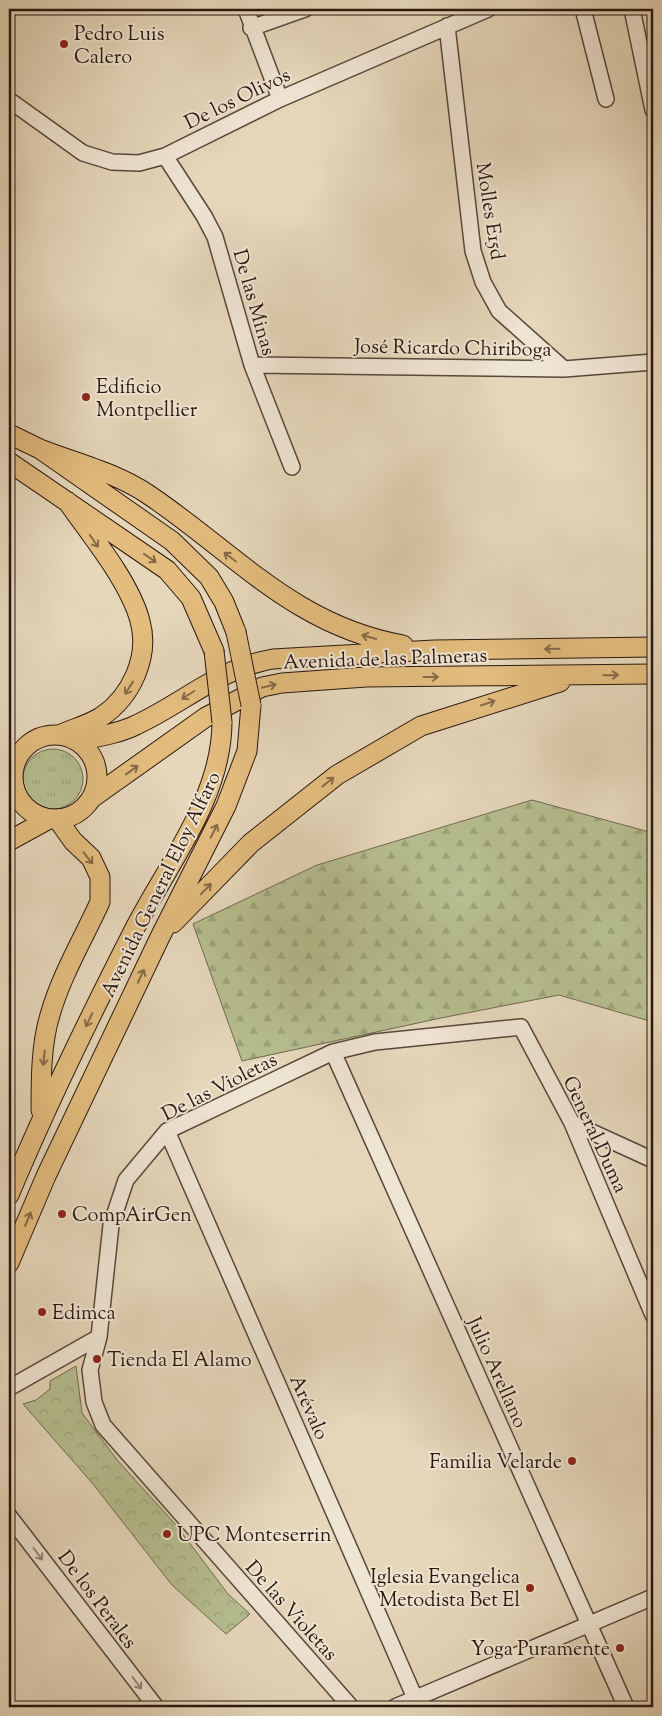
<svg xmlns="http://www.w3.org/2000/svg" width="662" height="1716" viewBox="0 0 662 1716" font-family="'Sorts Mill Goudy',serif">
  <defs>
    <pattern id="grass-tufts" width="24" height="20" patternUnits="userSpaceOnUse" patternTransform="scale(1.25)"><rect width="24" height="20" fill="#b6be90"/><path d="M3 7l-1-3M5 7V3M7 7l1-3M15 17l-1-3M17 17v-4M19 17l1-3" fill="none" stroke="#9ca37b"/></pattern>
    <pattern id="forest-firs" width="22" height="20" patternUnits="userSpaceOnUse" patternTransform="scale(1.25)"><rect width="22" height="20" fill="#b6be90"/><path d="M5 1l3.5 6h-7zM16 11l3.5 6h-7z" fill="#9ca37b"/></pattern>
    <pattern id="park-crowns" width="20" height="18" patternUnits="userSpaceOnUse" patternTransform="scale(1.25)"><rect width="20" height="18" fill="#b6be90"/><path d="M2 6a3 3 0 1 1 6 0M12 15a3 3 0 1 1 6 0" fill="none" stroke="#9ca37b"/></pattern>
  </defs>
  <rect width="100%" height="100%" fill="#e6d7bb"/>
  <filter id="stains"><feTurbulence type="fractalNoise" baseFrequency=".004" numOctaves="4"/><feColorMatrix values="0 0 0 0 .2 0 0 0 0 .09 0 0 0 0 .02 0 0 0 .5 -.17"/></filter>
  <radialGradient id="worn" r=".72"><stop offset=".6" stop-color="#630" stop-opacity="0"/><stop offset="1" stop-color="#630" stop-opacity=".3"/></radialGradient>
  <!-- grass -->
  <path fill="url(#grass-tufts)" stroke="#706a50" d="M23 779a30 30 0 1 1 60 0a30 30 0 1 1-60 0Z"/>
  <!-- forest -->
  <path fill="url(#forest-firs)" stroke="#706a50" d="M532,800L653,833V1022L559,995L441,1018L242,1061L193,924L317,865Z"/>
  <!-- park -->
  <path fill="url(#park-crowns)" stroke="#706a50" d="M76,1366L82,1413L118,1461L176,1525L228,1594L250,1614L226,1634L172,1585L93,1484L23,1404L36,1400L50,1389V1381Z"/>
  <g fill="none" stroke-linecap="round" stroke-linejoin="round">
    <defs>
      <path id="minor" d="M246,9L280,99
        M583,9L606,99
        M632,9L653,110
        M447,26L473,251L483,282L499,311L564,369
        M251,28L305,9
        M9,100L83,153L112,162L139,163L165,156L280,99L488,9
        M165,156L204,216L215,237L252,365L292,467
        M252,365L564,369L653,362
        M9,755L17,758
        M333,1052L626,1707
        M572,1123L653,1160
        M167,1131L415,1698
        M9,1388L99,1337
        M9,1516L156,1707
        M351,1707L103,1425L94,1402L90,1370L99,1337L111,1225L126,1180L167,1131L333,1052L375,1042L521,1027L572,1123L653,1315
        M395,1707L653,1597"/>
      <path id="major" d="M9,434L40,449L172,541L209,577L224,602L236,632
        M40,449C76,463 117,473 149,495C235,553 295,626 403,645
        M9,462L167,570L191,598L214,651
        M13 777a42 42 0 1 1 84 0a42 42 0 1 1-84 0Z
        M59,735C72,729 88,725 101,717C131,697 150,657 140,621C130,582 90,534 67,501
        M77,741C96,737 118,734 136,725C184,703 219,668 273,659L434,650L653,647
        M92,798L206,717L262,687L282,683L366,677L653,674
        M9,841L49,819
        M173,923L251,843L337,775L421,726L560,682
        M41,1110C41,1080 41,1044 50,1015C61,976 83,939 100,902V877L91,858L73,841L58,820
        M9,1195C47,1104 90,1016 135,928C168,864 222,797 222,722
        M9,1263L46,1176L160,937L226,806L247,751L251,705"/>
    </defs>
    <!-- minor casing -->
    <use href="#minor" stroke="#58473b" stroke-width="18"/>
    <!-- major casing -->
    <use href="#major" stroke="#291710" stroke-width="21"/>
    <!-- minor -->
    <use href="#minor" stroke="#efe5d3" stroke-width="15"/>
    <!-- major -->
    <use href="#major" stroke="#e3bc7e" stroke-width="19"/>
    <defs>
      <path id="major-bridge" d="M236,632L251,705
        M214,651L222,722"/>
    </defs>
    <!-- major-bridge casing -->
    <use href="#major-bridge" stroke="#291710" stroke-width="21" stroke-linecap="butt"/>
    <!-- major-bridge -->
    <use href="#major-bridge" stroke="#e3bc7e" stroke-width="19"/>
  </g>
  <!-- one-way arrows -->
  <defs><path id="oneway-shaft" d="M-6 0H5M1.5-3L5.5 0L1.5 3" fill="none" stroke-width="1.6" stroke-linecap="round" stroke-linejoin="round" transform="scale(1.25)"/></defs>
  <g stroke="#866a47">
    <use href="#oneway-shaft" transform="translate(94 541) rotate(56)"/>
    <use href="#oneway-shaft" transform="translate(230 557) rotate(-143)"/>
    <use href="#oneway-shaft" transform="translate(150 558) rotate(35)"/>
    <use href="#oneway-shaft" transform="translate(369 637) rotate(-164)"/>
    <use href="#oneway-shaft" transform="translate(552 649) rotate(179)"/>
    <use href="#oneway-shaft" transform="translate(611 675) rotate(-1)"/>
    <use href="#oneway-shaft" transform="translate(431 677)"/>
    <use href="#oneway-shaft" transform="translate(269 686) rotate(-13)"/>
    <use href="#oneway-shaft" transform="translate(129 688) rotate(122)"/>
    <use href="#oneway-shaft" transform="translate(188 695) rotate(148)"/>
    <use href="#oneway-shaft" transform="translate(488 703) rotate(-19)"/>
    <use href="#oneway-shaft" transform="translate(132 770) rotate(-36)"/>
    <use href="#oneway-shaft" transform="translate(328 782) rotate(-39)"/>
    <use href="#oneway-shaft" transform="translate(214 831) rotate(-63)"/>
    <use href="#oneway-shaft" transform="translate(88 858) rotate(51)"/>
    <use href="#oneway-shaft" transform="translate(206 889) rotate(-46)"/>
    <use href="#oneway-shaft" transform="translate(141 976) rotate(-65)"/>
    <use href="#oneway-shaft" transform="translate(89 1020) rotate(116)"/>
    <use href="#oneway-shaft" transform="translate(44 1058) rotate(95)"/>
    <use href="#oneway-shaft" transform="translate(28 1219) rotate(-67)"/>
  </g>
  <g stroke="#96887b">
    <use href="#oneway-shaft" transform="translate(38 1554) rotate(53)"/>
    <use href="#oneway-shaft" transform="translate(137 1683) rotate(53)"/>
  </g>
  <!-- markers -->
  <g fill="#8f2418" stroke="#efe5d3" stroke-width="2">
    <circle cx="64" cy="44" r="5"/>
    <circle cx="86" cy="397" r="5"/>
    <circle cx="62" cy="1214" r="5"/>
    <circle cx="42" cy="1312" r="5"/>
    <circle cx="97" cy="1359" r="5"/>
    <circle cx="572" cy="1461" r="5"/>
    <circle cx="167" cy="1534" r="5"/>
    <circle cx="530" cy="1588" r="5"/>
    <circle cx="620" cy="1648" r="5"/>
  </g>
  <g text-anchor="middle" stroke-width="4" stroke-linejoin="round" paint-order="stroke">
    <!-- poi labels -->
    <g font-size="20" fill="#291710" stroke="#efe5d3" text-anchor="start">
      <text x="74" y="40">Pedro Luis<tspan x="74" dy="23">Calero</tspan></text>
      <text x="96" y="393">Edificio<tspan x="96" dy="23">Montpellier</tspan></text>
      <text x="72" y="1221">CompAirGen</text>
      <text x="52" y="1319">Edimca</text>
      <text x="107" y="1366">Tienda El Alamo</text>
      <text x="562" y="1468" text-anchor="end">Familia Velarde</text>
      <text x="177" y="1541">UPC Monteserrin</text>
      <text x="520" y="1583" text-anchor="end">Iglesia Evangelica<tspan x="520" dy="23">Metodista Bet El</tspan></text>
      <text x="610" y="1655" text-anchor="end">Yoga Puramente</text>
    </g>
    <!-- street labels -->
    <g font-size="20" fill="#291710" stroke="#efe5d3">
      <text transform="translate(237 98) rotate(-26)" y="7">De los Olivos</text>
      <text transform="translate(491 211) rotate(81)" y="7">Molles E15d</text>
      <text transform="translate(255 302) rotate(74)" y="7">De las Minas</text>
      <text transform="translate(453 347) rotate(1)" y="7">José Ricardo Chiriboga</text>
      <text transform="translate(385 658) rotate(-2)" y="7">Avenida de las Palmeras</text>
      <text transform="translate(160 884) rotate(-64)" y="7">Avenida General Eloy Alfaro</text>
      <text transform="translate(219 1086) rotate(-27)" y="7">De las Violetas</text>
      <text transform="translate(596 1134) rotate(65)" y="7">General Duma</text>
      <text transform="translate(498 1372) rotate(66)" y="7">Julio Arellano</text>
      <text transform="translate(310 1407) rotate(66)" y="7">Arévalo</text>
      <text transform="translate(98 1599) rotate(53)" y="7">De los Perales</text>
      <text transform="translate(292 1610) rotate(48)" y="7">De las Violetas</text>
    </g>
  </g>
  <!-- margin -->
  <rect width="662" height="1716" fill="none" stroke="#e6d7bb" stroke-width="30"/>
  <rect x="10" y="10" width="642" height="1696" fill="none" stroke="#291710" stroke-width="2.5"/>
  <rect x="15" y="15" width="632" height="1686" fill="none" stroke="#291710"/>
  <rect width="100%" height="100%" filter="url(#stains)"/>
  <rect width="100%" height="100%" fill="url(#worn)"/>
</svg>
